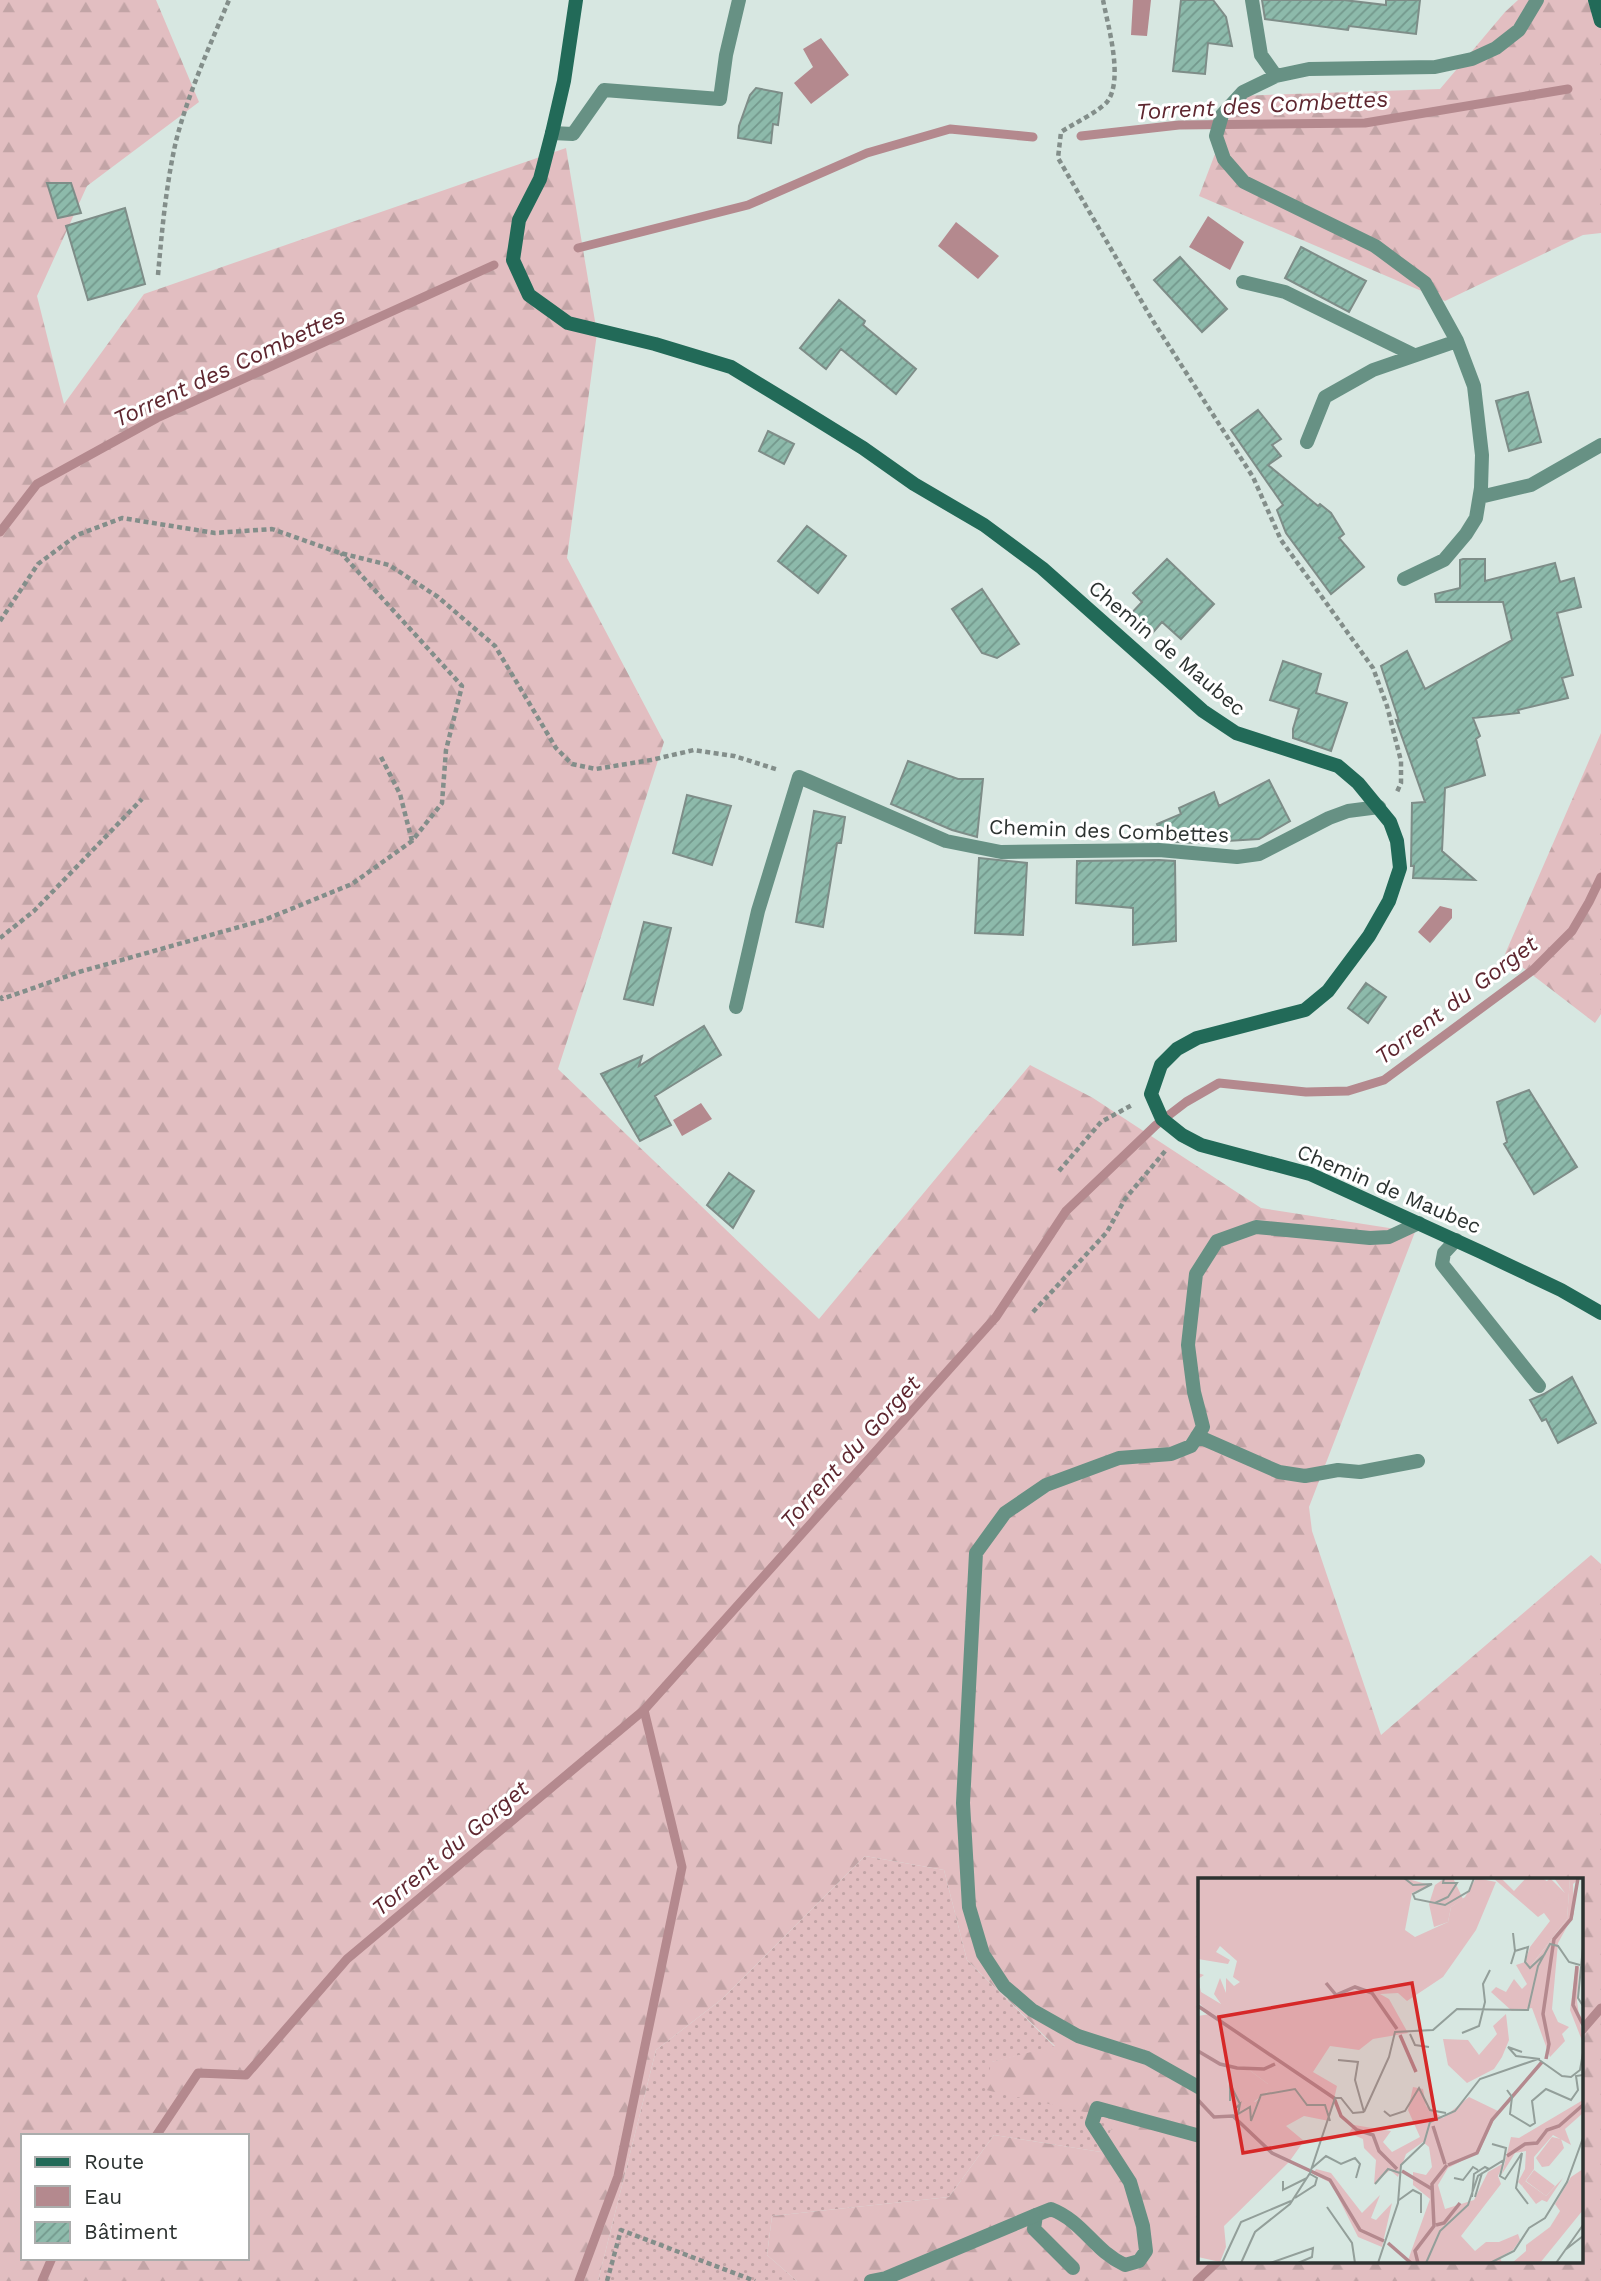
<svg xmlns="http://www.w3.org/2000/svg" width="1601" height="2281" viewBox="0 0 1601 2281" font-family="'Work Sans',sans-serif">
  <defs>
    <pattern id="grass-dots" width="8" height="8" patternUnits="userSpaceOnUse" patternTransform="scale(1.75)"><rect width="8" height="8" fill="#e2bec1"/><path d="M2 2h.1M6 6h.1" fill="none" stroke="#c2a4a6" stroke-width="1.8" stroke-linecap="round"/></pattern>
    <pattern id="forest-firs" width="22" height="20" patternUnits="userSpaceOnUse" patternTransform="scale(1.75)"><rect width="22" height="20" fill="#e2bec1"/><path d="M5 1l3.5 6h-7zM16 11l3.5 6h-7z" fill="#c2a4a6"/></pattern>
    <pattern id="building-hatch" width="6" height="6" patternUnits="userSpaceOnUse" patternTransform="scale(1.75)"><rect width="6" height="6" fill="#8dbaab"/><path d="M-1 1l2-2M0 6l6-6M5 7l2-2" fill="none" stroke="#73988c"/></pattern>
  </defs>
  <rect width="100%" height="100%" fill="#d7e7e1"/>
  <!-- grass -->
  <path fill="url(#grass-dots)" d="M865,1856L944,1870L967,1960L1055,2047L992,2062L1117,2118L1101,2152L994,2135L949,2197L772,2216L767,2255L797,2281H598L656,2050L722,1999Z"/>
  <!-- forest -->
  <path fill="url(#forest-firs)" fill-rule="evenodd" d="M0,0H156L199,102L87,186L37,296L64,404L144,294L566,148L597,333L567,558L664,742L558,1069L819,1319L1030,1065L1093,1098L1261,1208L1415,1232L1309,1507L1312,1531L1381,1735L1591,1555L1601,1564V2281H797L767,2255L772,2216L949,2197L994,2135L1101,2152L1116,2119L986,2090L991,2062L1055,2046L967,1960L944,1870L865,1856L722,1999L656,2050L598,2281H0ZM1200,1880H1582V2262H1200ZM23,2136H247V2258H23Z
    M1518,0H1601V233L1583,235L1445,301L1199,196L1237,96L1440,89L1505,12Z
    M1601,733V1014L1595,1023L1505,954Z"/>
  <!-- water -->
  <path fill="#b4898e" d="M1133,0H1151L1147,36L1131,35Z
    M821,38L849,75L811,104L794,83L813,67L803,49Z
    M1208,216L1244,242L1230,270L1189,247Z
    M956,222L999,256L978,279L938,246Z
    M1440,906L1452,909V918L1430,943L1418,932Z
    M701,1103L712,1119L682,1136L673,1120Z"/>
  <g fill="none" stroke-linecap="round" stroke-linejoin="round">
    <!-- stream -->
    <path stroke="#b4898e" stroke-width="9" d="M1081,136L1179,125L1365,123L1568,89
      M578,248L748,205L867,153L950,129L1033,137
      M0,532L37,484L157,418L494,265
      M1582,2030L1601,2008
      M156,2136L198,2073L246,2075L347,1959L644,1710L996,1317L1066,1211L1156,1125L1186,1102L1219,1083L1306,1092L1348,1091L1384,1080L1533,970L1572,931L1589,902L1601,877
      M42,2281L52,2258
      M579,2281L618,2176L682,1867L644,1710
      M1197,2281L1217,2262"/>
  </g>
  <!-- building -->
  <path fill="url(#building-hatch)" stroke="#7e8d88" stroke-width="2" d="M1181,0H1213L1226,17L1232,46L1208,43L1205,74L1173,71Z
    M1262,0H1344L1386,5V0H1420L1416,34L1349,26L1348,30L1265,19Z
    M756,88L782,93L778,125L773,124L771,143L738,138L739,126L750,95Z
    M47,183H71L81,213L58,218Z
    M125,208L145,284L88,300L66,226Z
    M1301,247L1366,281L1349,312L1285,278Z
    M1180,257L1227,309L1202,332L1154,280Z
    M839,300L865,321L863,325L916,369L896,394L841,349L826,369L800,348Z
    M1528,392L1541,442L1509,451L1496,401Z
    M1258,410L1281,439L1272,445L1281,456L1268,465L1318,506L1320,504L1331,513L1344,534L1339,538L1364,567L1331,594L1286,533L1277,510L1283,505L1231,430Z
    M768,431L794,444L784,464L759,451Z
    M807,526L846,556L818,593L778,561Z
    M1167,559L1214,604L1181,639L1162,622L1148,638L1127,618L1142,602L1133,593Z
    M1463,559H1485V581L1555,563L1560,582L1574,578L1581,607L1557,613L1573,675L1562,678L1568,698L1518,710L1519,713L1473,718L1480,736L1476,739L1485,775L1445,788L1442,851L1475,880L1413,878L1414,866H1411L1412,803L1425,802L1396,720L1399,721L1381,666L1407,651L1425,689L1512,640L1503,602H1436L1435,594L1460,588V560Z
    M982,589L1019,644L997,658L982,653L952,609Z
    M1283,661L1321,674L1316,693L1347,703L1331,751L1293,738V729L1299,709L1270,700Z
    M908,761L958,779H983L977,837L952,830L891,804Z
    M1269,780L1290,821L1259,839L1194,843L1164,841L1157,824L1181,814L1179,808L1214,792L1219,806Z
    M687,795L731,806L712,865L673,853Z
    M814,811L845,817L841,843H837L823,927L796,922Z
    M979,858L1027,863L1023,935L975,933Z
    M1159,860L1175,861L1176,941L1133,945V908L1076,903L1077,861Z
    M644,922L671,928L653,1005L624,999Z
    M1366,983L1386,997L1368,1023L1348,1008Z
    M704,1026L721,1055L655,1096L671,1125L640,1141L601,1074L642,1056L639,1066Z
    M1529,1090L1577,1167L1534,1194L1504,1144L1507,1142L1497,1102Z
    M729,1173L754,1191L733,1228L707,1205Z
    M1572,1377L1596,1423L1558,1443L1546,1419L1542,1421L1530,1400L1544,1394Z"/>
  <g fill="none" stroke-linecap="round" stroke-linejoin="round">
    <!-- path -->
    <path stroke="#838e8a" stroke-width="4.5" stroke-dasharray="5 3.5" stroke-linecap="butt" d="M1103,0C1108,26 1124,80 1107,102C1098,112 1073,124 1061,132L1058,158L1153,321L1253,477L1281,540L1373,668L1387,706L1401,761V783L1396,794
      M158,275C162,230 166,185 176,141C188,94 210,45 229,0
      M0,621L38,564L77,535L122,518L215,533L272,529L340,553L389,565L438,597L495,646L556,748L572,764L596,769L651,760L694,750L734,756L779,770
      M381,757L400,794L412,841
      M0,938L34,911L142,799
      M0,996L2,999L79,972L264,920L352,884L412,841L442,803L446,750L462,686L341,553
      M1059,1171L1101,1122L1132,1105
      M1033,1312L1107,1232L1125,1199L1166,1150
      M607,2281L621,2230L755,2281"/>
    <!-- lane -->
    <path stroke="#679184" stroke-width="14" d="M1252,0L1261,55L1276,76
      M552,133L573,134L604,90L720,99L726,55L739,0
      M1243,282L1285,292L1414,355
      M1307,442L1325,397L1373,370L1457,341
      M1480,497L1531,485L1601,445
      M1404,579L1444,560L1466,534L1476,518L1481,488L1482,455L1474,386L1457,341L1425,283L1375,246L1244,182L1224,159L1216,136L1222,115L1243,92L1276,76L1309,69L1435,67L1472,59L1496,48L1519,30L1537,0
      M1456,1240L1444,1253L1442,1264L1539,1386
      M1197,1436L1279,1472L1305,1476L1338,1470L1360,1472L1418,1461
      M1200,2088L1147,2058L1078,2036L1032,2010L1004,1986L983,1954L969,1907L963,1803L976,1553L1005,1513L1046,1485L1119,1458L1171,1454L1191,1446L1203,1427L1194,1392L1188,1345L1196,1274L1217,1241L1256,1227L1370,1238L1389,1237L1419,1223
      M1073,2268L1034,2229L1036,2215L1051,2209C1084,2222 1093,2250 1125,2265L1139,2261L1146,2251L1143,2226L1130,2182L1092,2123L1097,2108L1200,2136"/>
    <!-- street -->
    <path stroke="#679184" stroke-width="14" d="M736,1007L758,911L799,777L946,841L1001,852L1159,850L1237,857L1259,854L1329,818L1348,811L1379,807
      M871,2281L886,2278L1036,2215"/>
    <!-- secondary -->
    <path stroke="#226a58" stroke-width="14" d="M576,0L564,81L552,133L540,179L519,220L513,260L529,295L568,323L655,344L731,367L800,409L863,448L914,484L984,525L1042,568L1203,711L1236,733L1338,766L1358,783L1390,822L1397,841L1400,868L1389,901L1369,936L1328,991L1305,1010L1197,1038L1177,1049L1161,1065L1151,1094L1162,1119L1182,1135L1201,1145L1310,1174L1481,1252L1561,1290L1601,1313
      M1595,0L1601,21"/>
  </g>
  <g text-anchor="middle" stroke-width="6" stroke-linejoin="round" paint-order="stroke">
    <!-- street labels -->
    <g font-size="21" fill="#2c3230" stroke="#fff">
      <text transform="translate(1167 648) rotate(40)" y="7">Chemin de Maubec</text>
      <text transform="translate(1109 831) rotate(2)" y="7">Chemin des Combettes</text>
      <text transform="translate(1389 1189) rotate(23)" y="7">Chemin de Maubec</text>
    </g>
    <!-- water labels -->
    <g font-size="23" font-style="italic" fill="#5e262f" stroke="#fff">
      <text transform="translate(1262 105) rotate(-3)" y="8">Torrent des Combettes</text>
      <text transform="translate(229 367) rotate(-25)" y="8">Torrent des Combettes</text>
      <text transform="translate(1456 1000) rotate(-37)" y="8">Torrent du Gorget</text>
      <text transform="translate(850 1452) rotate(-48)" y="8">Torrent du Gorget</text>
      <text transform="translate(450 1848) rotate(-40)" y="8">Torrent du Gorget</text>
    </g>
  </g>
  <!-- overview -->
  <g transform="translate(1198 1878)">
    <rect width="385" height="385" fill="#d7e7e1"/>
    <path d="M247,0H255L265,21L253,29L250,44L236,49L231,26L237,7ZM295,0H303L316,13L328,0H344L367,15L356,0H372L369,41L332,89L327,84L332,69L352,43L346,35L340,39ZM28,189L50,191L70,206V213L48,230L42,218L30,211ZM365,300L349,324L344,322L338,326L324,308L327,303L348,318Z" fill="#e2bec1"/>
    <path d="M0,0H206L232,7L214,15L207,52L217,59L250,44L253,29L267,19L278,0L298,4L278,52L245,99L209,123L200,115L182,116L191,121L210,155L175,161L161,172L132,168L115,194L139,208L131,243L106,238L88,248L106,263L91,284L26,348L28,369L22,384L0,379V138L12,136L0,124V95L6,97L0,101L3,114L23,126L16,116L22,100L28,115V100L36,108L42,104L35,99L39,83L22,68L18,74L32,82L30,86L0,81ZM28,190L50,191L70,206V213L57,224L52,220L48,230L38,203L30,209ZM352,0L367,15L349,29L339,13ZM372,0H382L375,6L376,36L360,65L354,131L360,144L371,149L364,156L367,163L352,179L334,130L314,133L293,114L298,109L308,114L316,101L324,111L329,106L318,87L327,84L333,88L369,41ZM378,88L381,89L379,123L385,165L372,132ZM308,136L311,162L304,179L296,191L269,205L250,187L245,161L270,162L281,177L299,156L295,148ZM215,209L225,211L228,228L245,240L271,219L300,233L281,274L250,290L240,307L247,331L276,322L290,294L306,285L300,298L303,306L263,358L277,373L288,364H301L320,356L322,362L315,372L302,379L304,385H209L232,321L215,307V294L228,297L234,289L231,269L225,264L208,276L200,299L192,292L176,306L178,282L166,270L165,261L151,255L156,247L193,253L185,264L194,274L222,259L210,232ZM385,222V235L367,251L373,267L355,257L336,279V291L324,308L320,304L327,291L328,273L317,275L304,296L313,259L321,260ZM118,291L133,295L164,335L182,317L173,340L178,342L194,325L184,369L160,359L133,305L115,296ZM385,291V332L342,385H314L328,373V367L352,349L362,333L357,326L373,299Z" fill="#e2bec1" fill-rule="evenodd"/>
    <path d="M354,259L363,261L366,270L351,288L344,289L338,280ZM336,292L357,308L348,318L328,303Z" fill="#e2bec1"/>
    <path fill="none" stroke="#b4898e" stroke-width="3.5" d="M379,88L375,127L385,147M128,105L138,117L157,109L174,115L199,151M0,128L136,220L143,238L159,252L175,257L181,273L199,291M202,157L218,194M0,173L22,186L39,190L66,191L77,186M348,181L351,166L345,136L356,61L373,41L380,0M0,222L16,239L35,238L74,275L132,302L162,352L186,363M235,248L247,286M309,278L327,266L339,265L349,252L361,248L385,227M250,287L279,275L294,242L344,184M204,293L234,311M238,347L246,345L262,325M190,365L213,385M220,385L217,373L236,348L234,306L249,287"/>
    <path fill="none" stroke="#939f9a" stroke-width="2" d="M206,0L215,7L234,6L215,16L217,21L247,27L271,13L276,0M237,25L250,19L259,5H245L246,0M385,69L380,120L385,128M317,73L330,69L327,84L332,90L347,76M313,86L317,73L315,55M264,155L281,148L287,124L285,106L292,92M212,156L217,167L231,169M324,174L310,169L318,178L342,181M140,182L160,184L157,202L166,234M309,212L314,219L312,236L332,248L337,245L334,223L348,211L373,222L380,212L378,198L385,197M32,223V206L42,226M38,230L42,226L40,236L52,229L53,243L63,217L97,211L109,227H127L132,243M186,233L192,238L207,233L221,210L232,232L248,235M166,234L191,179L197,154L235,152L259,131L330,132L340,88L352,66L360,68L371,84L382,87M294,266L308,270L306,282M114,290L128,278L143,286L157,280L162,286L158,300M256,300L265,302L275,289L280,292M85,303V312L109,300M177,306L190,291L202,295M274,319L276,296L287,289L291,291M277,319L284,295M97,320L117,307L119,300L112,296M201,322L215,312L223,316V335M129,329L154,365L157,385M367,372L385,358M24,385L43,344L93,323M43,385L57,354L92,326L112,295L137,220H143L155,235L166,234M72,385L115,370L114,379L100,385M180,385L200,325L203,287L226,265L232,244L257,233L282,201L340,181L364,198L373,199L382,192L385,175M228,385L242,353L270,327L280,298L306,282L302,298L307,301L324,275L318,310L330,326M292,385L316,373L331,350L347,340L369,304L385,260M358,385L385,347"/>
    <path fill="#d62828" fill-opacity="0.15" stroke="#d62828" stroke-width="3.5" d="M214,105L238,241L45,275L21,139Z"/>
    <rect width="385" height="385" fill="none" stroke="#2c3230" stroke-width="3.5"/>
  </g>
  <!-- legend -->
  <rect x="21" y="2134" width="228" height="126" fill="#ffffff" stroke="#abadac" stroke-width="2"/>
  <rect x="35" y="2157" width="35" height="10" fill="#226a58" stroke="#abadac" stroke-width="2"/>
  <text x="84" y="2169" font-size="21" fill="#2c3230">Route</text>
  <rect x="35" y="2186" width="35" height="21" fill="#b4898e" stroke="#abadac" stroke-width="2"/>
  <text x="84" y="2204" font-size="21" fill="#2c3230">Eau</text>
  <rect x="35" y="2222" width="35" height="21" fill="url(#building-hatch)" stroke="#abadac" stroke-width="2"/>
  <text x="84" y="2239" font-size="21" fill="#2c3230">Bâtiment</text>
</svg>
